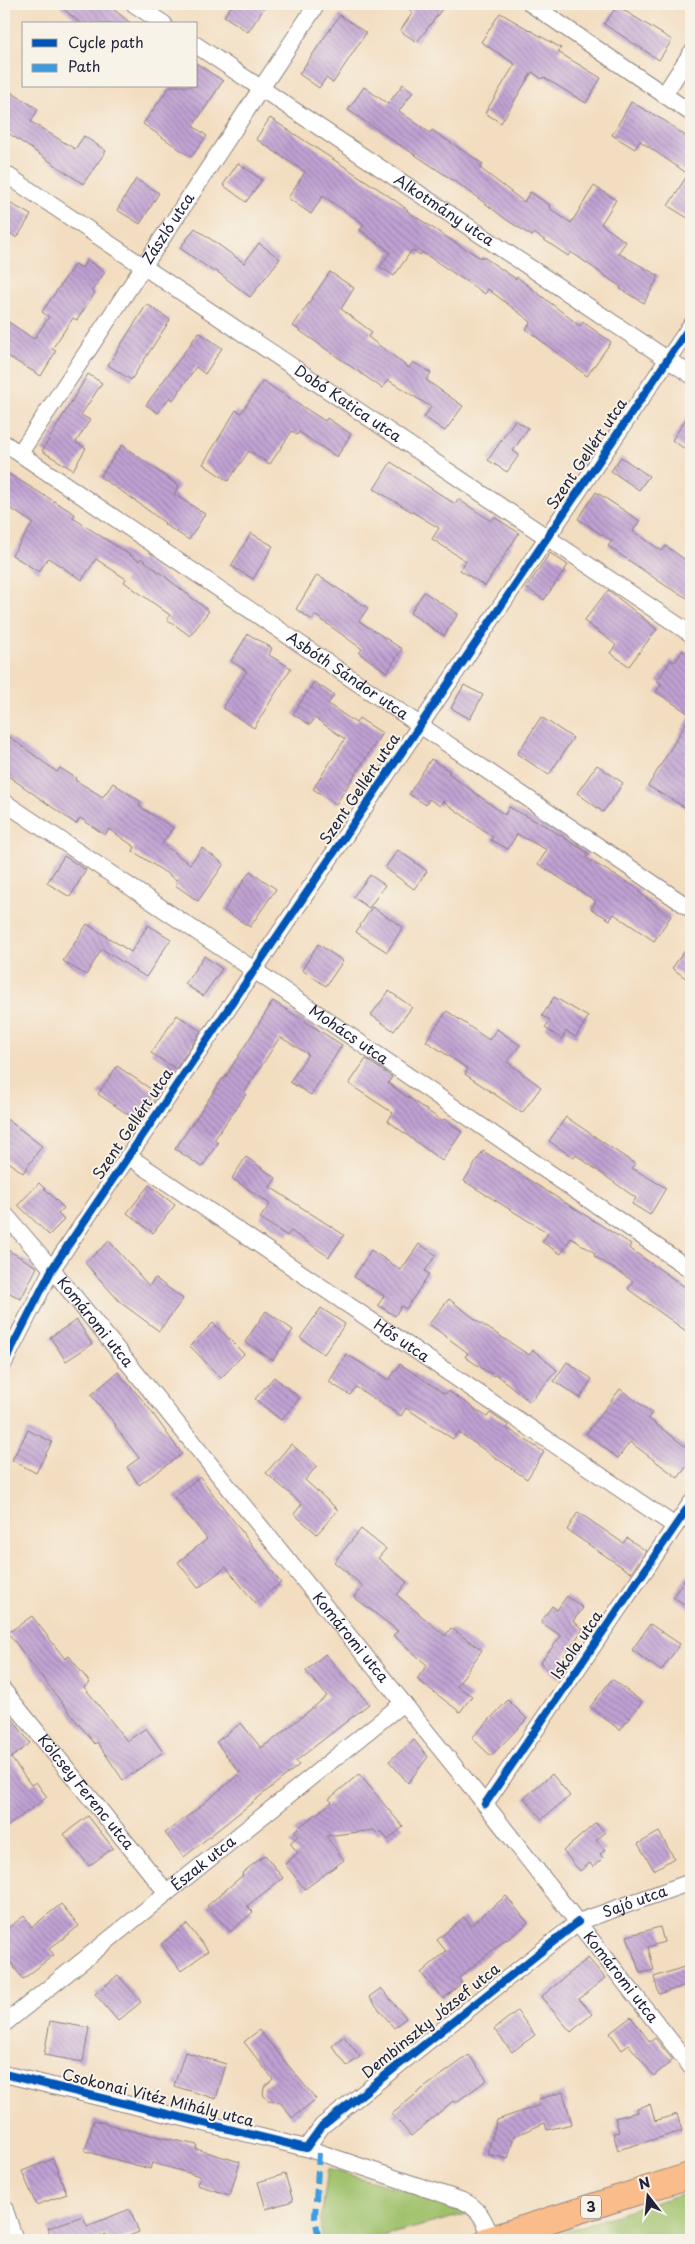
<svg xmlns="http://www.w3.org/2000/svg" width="695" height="2244" viewBox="0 0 695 2244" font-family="'Playpen Sans',sans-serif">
  <defs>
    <pattern id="building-back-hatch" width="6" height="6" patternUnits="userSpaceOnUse" patternTransform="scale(1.25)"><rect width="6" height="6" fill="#c0a1d3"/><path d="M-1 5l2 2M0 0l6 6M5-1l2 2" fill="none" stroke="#9c83ac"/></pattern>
  </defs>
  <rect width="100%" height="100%" fill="#f7f3e8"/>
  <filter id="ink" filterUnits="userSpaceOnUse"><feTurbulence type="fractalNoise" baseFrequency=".02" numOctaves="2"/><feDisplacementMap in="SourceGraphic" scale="10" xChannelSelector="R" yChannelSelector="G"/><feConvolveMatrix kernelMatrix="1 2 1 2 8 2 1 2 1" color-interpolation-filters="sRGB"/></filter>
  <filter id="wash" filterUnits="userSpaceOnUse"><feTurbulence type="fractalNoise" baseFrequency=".0096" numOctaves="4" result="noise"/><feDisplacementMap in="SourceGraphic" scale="20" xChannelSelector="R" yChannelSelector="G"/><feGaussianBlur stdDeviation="1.12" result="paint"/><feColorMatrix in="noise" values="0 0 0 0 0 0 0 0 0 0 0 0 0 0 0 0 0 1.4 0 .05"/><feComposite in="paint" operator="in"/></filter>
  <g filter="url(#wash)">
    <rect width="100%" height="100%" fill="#f3ddc0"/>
    <!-- grass -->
    <path fill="#9fc16b" stroke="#607253" d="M328,2169L453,2204L470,2213L368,2240H323L320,2226Z
      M691,2191V2240H538Z"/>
    <g id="blocks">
      <!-- building -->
      <path fill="url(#building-back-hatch)" d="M57,4H107L132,24H82Z
        M233,4H267L248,32L224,16Z
        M401,4H446L417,42L400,31L413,12Z
        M617,6L672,40L659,60L604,24Z
        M500,13L561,48L558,52L601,78L586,103L543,77L542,79L532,72L501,123L485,113L515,64L481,42Z
        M340,15L366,33L333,83L326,78L319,88L299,74Z
        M196,63L223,81L193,126L207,136L191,157L143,124L170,86H196Z
        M403,84L413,92L399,111L430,133L432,130L483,164L480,168L524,202L530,192L550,205L549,208L571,223L594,186L616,200L601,224L626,242L618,253L659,276L644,303L620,289L621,287L571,252L568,256L534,233L532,236L507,220L466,189L348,110L364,87L388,104Z
        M4,88L38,109L31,122L75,149L84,136L106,151L83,184L4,130Z
        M631,102L665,121L691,140V220L668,206L688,174L640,141L635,149L612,135Z
        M270,118L386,194L408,210L407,211L451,240L481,258L482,256L516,279L517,277L580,326L583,322L611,342L587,376L526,329L531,322L488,289L485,294L422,252L420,255L412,250L394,276L380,267L390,252L360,230L364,224L323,196L311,214L288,198L305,172L256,139Z
        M238,163L262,180L246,202L223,185Z
        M136,179L159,193L140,224L117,210Z
        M8,202L31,215L17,238L4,230V209Z
        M195,228L244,263L259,243L280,259L250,297L215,270L214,272L180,248Z
        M87,260L105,272L92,291L95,293L77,320L73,318L52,349L56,351L41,376L4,354V319L34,339L49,317L42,312L75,264L82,268Z
        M330,272L354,288L341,309L372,332L368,337L409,368L413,362L431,373L426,380L463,406L445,431L424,417L431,407L388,380L382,388L293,326Z
        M147,304L170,320L131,380L108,365Z
        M199,332L222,348L205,374L196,367L173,400L170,397L158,413L146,405Z
        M88,374L102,383L81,415L90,420L76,442L86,448L73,470L42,451Z
        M263,381L325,421L327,418L351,434L337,457L299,432L297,435L292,431L270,464L249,451L228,481L203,464L236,410L241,413Z
        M691,411V453L672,440Z
        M515,420L528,428L513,451L519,455L507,472L488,460Z
        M122,445L179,486L174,494L205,514L189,540L164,524L165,523L133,499L100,477Z
        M621,457L649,476L639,490L611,471Z
        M391,462L455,504L458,499L491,521L494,517L519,533L485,586L460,570L466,561L432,539L439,528L374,489Z
        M4,471L75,514L73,518L139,561L141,558L209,611L190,636L167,619L170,615L124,582L126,579L96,559L82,580L48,558L39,572L12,555L33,523L4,504Z
        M596,492L640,521L633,531L662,551L666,546L691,564V600L666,586L608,546L612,541L578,519Z
        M251,533L273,546L253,579L231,566Z
        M550,553L568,565L544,600L526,588Z
        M317,575L368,608L359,621L402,649L387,672L359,653L362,649L315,615L312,620L296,609Z
        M608,590L657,629L629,666L610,653L616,645L584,621Z
        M424,592L458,614L444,636L410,613Z
        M248,634L272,648L269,655L291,668L254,728L223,708L247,671L231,661Z
        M683,650L691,656V811L648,786L691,715L656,692L662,684L657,681L671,660L675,662Z
        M314,682L334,695L328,704L356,723L359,718L382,733L336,804L313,789L345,739L315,718L310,725L293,714Z
        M464,685L483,695L470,719L451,708Z
        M541,717L573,738L549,775L517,754Z
        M4,733L57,772L60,768L76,778L75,780L103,797L113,783L141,802L139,806L173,828L162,844L190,864L202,848L224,864L198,901L175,885L178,881L133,851L135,847L109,829L105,835L80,818L76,824L4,773Z
        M431,759L450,771L448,773L505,815L509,807L549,828L588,853L586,858L640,890L639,893L671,916L654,941L614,914L610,920L591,909L596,901L538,864L547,850L517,834L508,849L491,840L493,837L443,801L440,806L429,799L426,805L409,794Z
        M597,765L623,783L603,812L577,793Z
        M398,850L427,871L414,889L385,868Z
        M64,856L86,870L70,897L47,883Z
        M250,871L276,889L250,927L224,910Z
        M370,875L385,885L369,908L353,897Z
        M372,907L403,927L387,952L356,932Z
        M87,924L131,952L148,925L171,939L146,977L102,949L86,975L63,961Z
        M691,942V982L672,968Z
        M318,944L343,961L326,986L302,970Z
        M204,956L222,969L203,996L185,984Z
        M389,991L412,1007L394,1031L371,1015Z
        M554,997L588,1017L576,1037L566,1031L562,1039L545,1028L550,1020L542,1016Z
        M273,1001L342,1045L311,1095L290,1082L308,1054L280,1037L244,1093L246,1094L214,1140L218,1143L202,1167L175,1149L223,1078L224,1079Z
        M447,1011L489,1040L497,1029L520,1045L507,1062L541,1087L522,1113L465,1074L468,1069L426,1041Z
        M177,1015L201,1031L176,1069L151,1053Z
        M366,1059L392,1077L388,1083L442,1121L444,1119L462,1132L442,1161L388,1121L393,1113L349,1084Z
        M117,1066L158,1094L139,1122L98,1094Z
        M4,1117L42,1146L23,1173L4,1158Z
        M566,1117L635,1164L632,1168L666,1188L650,1215L632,1204L636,1198L576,1155L574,1158L549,1141Z
        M483,1151L631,1244L629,1248L691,1291V1324L686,1331L628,1289L633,1281L594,1256L595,1253L571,1238L561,1254L542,1242L548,1233L464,1181Z
        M246,1157L276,1178L270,1187L344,1235L329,1257L291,1231L287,1236L260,1218L270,1204L232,1178Z
        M39,1183L64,1208L58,1214L64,1220L49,1235L18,1205Z
        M149,1185L175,1205L153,1233L127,1213Z
        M109,1241L149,1286L155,1278L183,1299L159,1331L121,1303L85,1263Z
        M419,1244L436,1255L425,1271L429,1274L406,1309L401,1306L395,1316L378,1305L384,1296L354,1277L371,1250L401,1270Z
        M4,1248L37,1267L21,1299L4,1290Z
        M449,1299L480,1323L529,1355L533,1350L557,1370L530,1402L496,1374L494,1376L465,1357L468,1353L429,1324Z
        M321,1308L345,1324L324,1354L300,1338Z
        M266,1311L293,1330L273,1360L245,1342Z
        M77,1320L92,1344L66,1361L50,1337Z
        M213,1323L244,1354L221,1378L190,1346Z
        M346,1354L389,1380L400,1364L445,1394L448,1391L487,1417L490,1413L509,1426L507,1428L544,1452L527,1479L458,1432L453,1439L406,1408L401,1416L356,1387L350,1395L329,1382Z
        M567,1362L592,1379L580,1398L554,1381Z
        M118,1372L145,1403L182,1454L139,1485L127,1467L139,1458L115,1426L116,1425L91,1395Z
        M274,1377L300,1398L281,1420L255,1399Z
        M620,1389L652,1413L648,1418L691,1451V1461L678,1478L630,1442L618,1458L586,1434Z
        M28,1430L52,1442L36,1473L12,1460Z
        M291,1444L317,1466L305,1480L338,1510L317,1534L294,1514L302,1504L266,1473Z
        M200,1477L281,1583L255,1603L226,1567L198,1588L178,1562L207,1539L174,1497Z
        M578,1512L623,1543L627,1538L646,1551L631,1573L567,1530Z
        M361,1529L386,1549L378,1558L407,1582L397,1595L445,1636L451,1628L482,1650L457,1686L472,1696L460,1712L417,1679L427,1665L393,1635L398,1631L354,1597L363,1586L334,1562Z
        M691,1569V1609L673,1597Z
        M567,1596L583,1608L573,1621L583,1629L564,1656L571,1661L559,1678L540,1663L561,1636L541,1622L552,1606L557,1610Z
        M32,1616L65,1659L69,1656L90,1683L84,1687L127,1741L146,1728L163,1752L123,1780L97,1742L95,1744L77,1722L8,1633Z
        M650,1624L680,1644L661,1671L632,1650Z
        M325,1654L369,1704L296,1761L299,1765L184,1857L165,1833L197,1809L240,1773L216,1742L241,1723L261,1748L277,1737L327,1696L306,1671Z
        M612,1679L642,1702L620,1730L590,1707Z
        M508,1700L527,1719L491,1756L472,1738Z
        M4,1707L30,1743L11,1758L31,1785L36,1782L47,1797L4,1829Z
        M414,1740L428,1757L408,1783L389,1761Z
        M359,1774L403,1827L388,1840L381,1831L378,1834L374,1830L326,1836L344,1860L305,1889L285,1864L298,1853L290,1843L298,1836L294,1831L332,1802L329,1799Z
        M552,1774L570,1796L542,1819L524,1798Z
        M88,1816L113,1848L89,1866L64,1834Z
        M596,1823L605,1833L596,1840L605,1850L600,1854L603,1858L593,1867L590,1863L580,1871L563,1851Z
        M659,1832L674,1858L654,1870L638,1844Z
        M265,1855L283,1878L247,1906L253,1912L230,1932L207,1906L243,1875L242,1873Z
        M506,1896L528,1923L507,1940L506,1939L459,1978L462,1983L443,1999L421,1973L446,1951L437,1940L464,1917L471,1925Z
        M61,1904L79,1926L49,1949L54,1955L23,1979L4,1954V1931L24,1916L32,1927Z
        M187,1924L208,1951L181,1971L161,1944Z
        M660,1927L664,1942L648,1947L654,1970L640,1973L627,1936Z
        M588,1958L605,1978L579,1999L592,2014L571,2032L541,1997Z
        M684,1967L690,1984L659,1994L654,1977Z
        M118,1975L141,2002L118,2021L95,1994Z
        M381,1988L406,2018L394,2028L369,1997Z
        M517,2011L535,2035L512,2052L494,2029Z
        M631,2017L650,2042L655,2038L673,2060L654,2076L629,2045L622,2050L610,2033Z
        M50,2021L89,2028L83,2062L44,2055Z
        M259,2030L316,2099L292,2118L280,2102L267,2100L263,2094L264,2087L273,2079L244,2042Z
        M344,2036L360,2057L347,2066L332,2046Z
        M185,2052L226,2064L216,2099L174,2086Z
        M469,2055L487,2080L455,2103L453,2101L411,2136L392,2114L421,2090Z
        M563,2092L572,2124L547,2130L545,2123L514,2136L508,2159L487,2154L497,2120L540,2105L539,2099Z
        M650,2104L655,2121L677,2114L682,2131L618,2150L613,2133L619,2132L615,2118L638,2112L637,2108Z
        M94,2120L132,2131L197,2145L196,2149L240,2162L230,2195L197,2185L200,2176L152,2163L150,2169L85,2151Z
        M53,2159L67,2194L36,2205L22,2171Z
        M285,2174L293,2201L266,2209L258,2182Z
        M130,2209L139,2232L119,2240H108L106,2234L92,2240H52L48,2228L83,2216L87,2226Z"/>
    </g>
  </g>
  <g filter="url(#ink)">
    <use href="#blocks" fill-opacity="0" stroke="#8a807e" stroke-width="1"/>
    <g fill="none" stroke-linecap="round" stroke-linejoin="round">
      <defs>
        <g id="minor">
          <path d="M134,4L164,24"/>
          <path d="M531,4L691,113"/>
          <path id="s1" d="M196,45L691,375"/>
          <path d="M664,95L691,53"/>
          <path id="s2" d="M4,173L691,634"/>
          <path id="s3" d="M4,443L691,909"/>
          <path id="s4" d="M20,453L317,4"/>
          <path id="s5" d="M4,802L254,970L691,1270"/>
          <path id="s6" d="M128,1156L675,1526"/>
          <path id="s7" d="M4,1213L52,1269L485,1804L691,2067"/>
          <path d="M4,1363L52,1269L691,325"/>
          <path id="s8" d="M4,1691L167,1893"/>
          <path d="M485,1804L691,1503"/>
          <path id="s9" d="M4,2024L403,1703"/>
          <path d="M4,2074L306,2148L463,2201C480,2208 485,2222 492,2239"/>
          <path id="s10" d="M306,2148L322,2126L578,1922L691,1882"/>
          <path d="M4,2207L15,2240"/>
        </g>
        <path id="primary" d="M487,2240L691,2175"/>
      </defs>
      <!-- minor casing -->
      <use href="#minor" stroke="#8a807e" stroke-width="18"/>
      <!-- primary casing -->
      <use href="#primary" stroke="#8a807e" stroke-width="27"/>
      <!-- minor -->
      <use href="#minor" stroke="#fff" stroke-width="16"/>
      <!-- primary -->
      <use href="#primary" stroke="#f9bc8a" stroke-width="25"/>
      <!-- quiet -->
      <path stroke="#3c9ce2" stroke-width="6" stroke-dasharray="12 6" stroke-linecap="butt" d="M319,2153L315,2217L319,2240"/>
      <defs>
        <path id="cycleway" d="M4,1363L52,1269L691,325
          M485,1804L691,1503
          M4,2074L306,2148L322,2126L578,1922"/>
      </defs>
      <!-- cycleway casing -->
      <use href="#cycleway" stroke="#f7f3e8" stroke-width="11"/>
      <!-- cycleway -->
      <use href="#cycleway" stroke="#0057b8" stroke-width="8"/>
    </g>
  </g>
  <g text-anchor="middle" stroke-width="4" stroke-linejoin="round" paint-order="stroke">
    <!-- shield labels -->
    <rect fill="#f7f3e8" stroke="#62616f" stroke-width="1" x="581" y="2195.5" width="20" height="23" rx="4"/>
    <g font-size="14" font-weight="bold" fill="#22223b">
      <text x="591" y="2212">3</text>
    </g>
    <!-- street labels -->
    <g font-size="15" fill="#22223b" stroke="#f7f3e8">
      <text dy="5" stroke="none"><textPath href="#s1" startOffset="298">Alkotmány utca</textPath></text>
      <text dy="5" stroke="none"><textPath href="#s4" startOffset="269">Zászló utca</textPath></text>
      <text dy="5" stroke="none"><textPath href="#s2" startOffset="414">Dobó Katica utca</textPath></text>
      <text transform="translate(587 454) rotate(-56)" y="5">Szent Gellért utca</text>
      <text dy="5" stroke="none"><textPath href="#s3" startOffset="415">Asbóth Sándor utca</textPath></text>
      <text transform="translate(360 789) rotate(-56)" y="5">Szent Gellért utca</text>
      <text dy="5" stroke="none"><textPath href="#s5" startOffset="416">Mohács utca</textPath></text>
      <text transform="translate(133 1124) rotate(-56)" y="5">Szent Gellért utca</text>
      <text dy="5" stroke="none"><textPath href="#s7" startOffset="142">Komáromi utca</textPath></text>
      <text dy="5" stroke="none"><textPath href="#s6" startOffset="330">Hős utca</textPath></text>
      <text dy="5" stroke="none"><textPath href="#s7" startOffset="548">Komáromi utca</textPath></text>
      <text transform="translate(577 1645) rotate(-56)" y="5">Iskola utca</text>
      <text dy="5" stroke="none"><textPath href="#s8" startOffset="130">Kölcsey Ferenc utca</textPath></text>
      <text dy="5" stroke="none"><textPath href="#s9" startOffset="256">Észak utca</textPath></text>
      <text dy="5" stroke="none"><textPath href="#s10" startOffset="415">Sajó utca</textPath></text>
      <text dy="5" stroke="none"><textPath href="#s7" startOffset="982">Komáromi utca</textPath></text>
      <text transform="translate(431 2021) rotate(-39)" y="5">Dembinszky József utca</text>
      <text transform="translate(158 2098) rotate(14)" y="5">Csokonai Vitéz Mihály utca</text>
    </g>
  </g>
  <!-- margin -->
  <rect width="695" height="2244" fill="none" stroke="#f7f3e8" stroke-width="20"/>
  <!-- legend -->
  <rect x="22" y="22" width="175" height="65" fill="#f7f3e8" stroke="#a29fa3"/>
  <rect x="32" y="39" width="25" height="8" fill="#0057b8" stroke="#a29fa3"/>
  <text x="68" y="48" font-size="15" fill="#22223b">Cycle path</text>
  <rect x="32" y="64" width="25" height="8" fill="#3c9ce2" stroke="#a29fa3"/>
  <text x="68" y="72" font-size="15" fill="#22223b">Path</text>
  <!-- north arrow -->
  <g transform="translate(648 2196) rotate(344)" stroke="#f7f3e8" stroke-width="4" paint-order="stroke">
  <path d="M0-4L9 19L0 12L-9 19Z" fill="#22223b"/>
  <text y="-8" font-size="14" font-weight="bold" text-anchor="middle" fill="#22223b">N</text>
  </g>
</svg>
